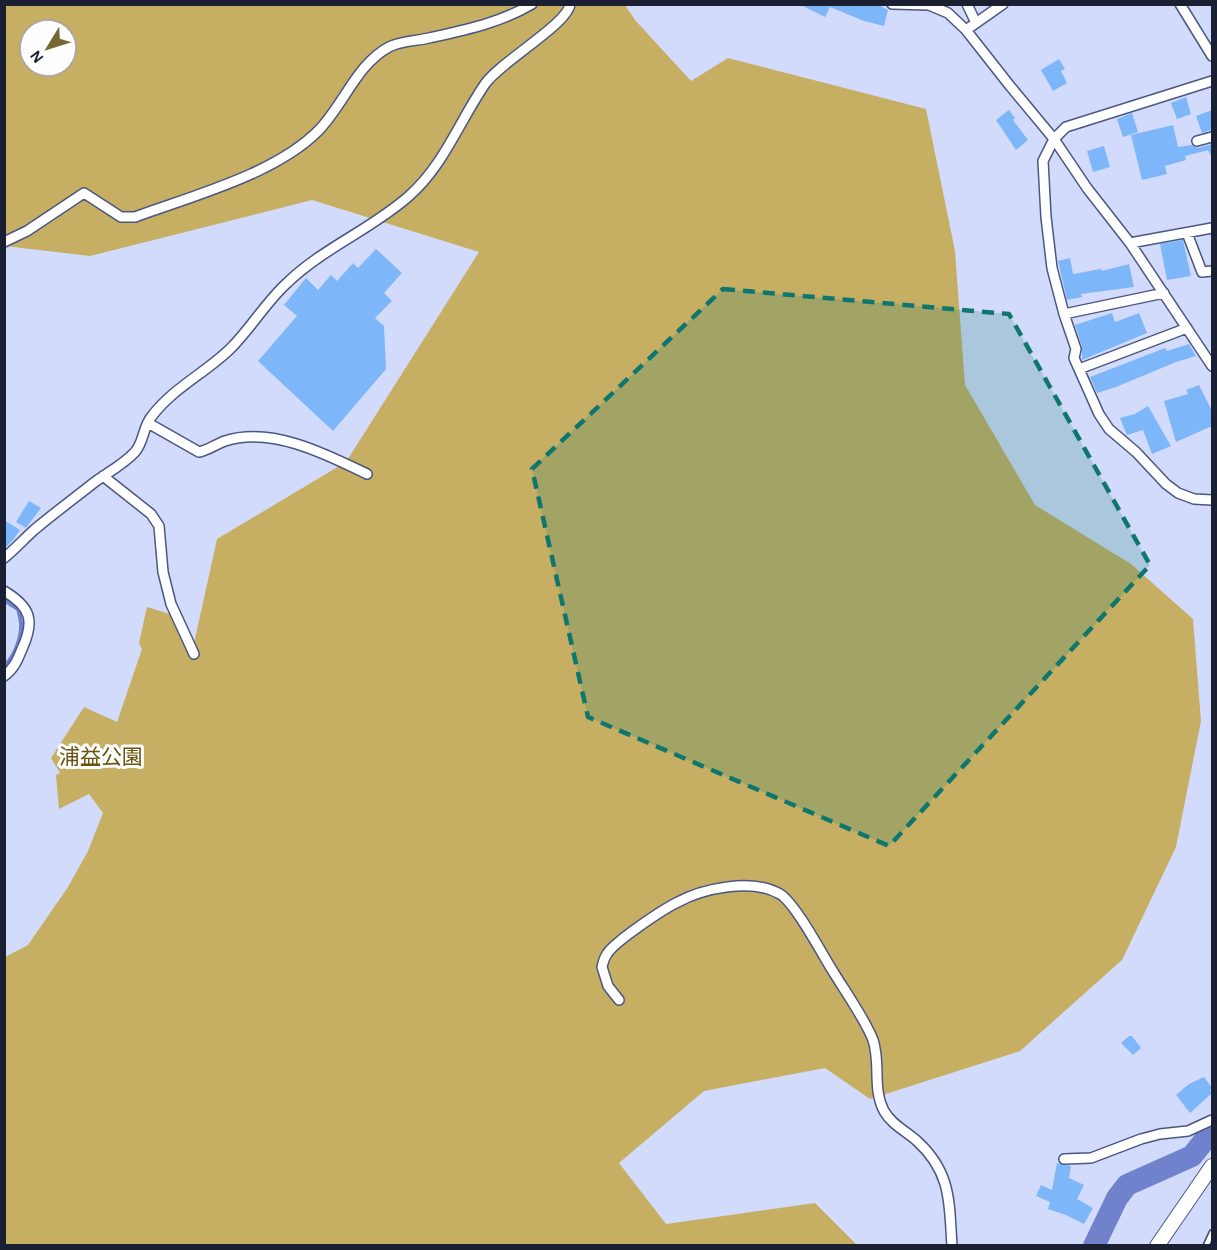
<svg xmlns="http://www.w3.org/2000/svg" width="1217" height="1250" viewBox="0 0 1217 1250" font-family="'Alegreya Sans','Noto Sans JP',sans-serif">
  <rect width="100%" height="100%" fill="#d2dbfb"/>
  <!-- green -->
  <path fill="#c6af63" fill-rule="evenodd" d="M5,5H625L635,20L691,81L728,58L926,109L955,251L965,385L1035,505L1131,564L1193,619L1201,721L1176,847L1122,960L1020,1051L870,1099L825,1068L704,1091L619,1163L666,1224L815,1203L857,1245H5V957L28,945L68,887L88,851L103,813L89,794L59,809L56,775L60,773L51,758L84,707L117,722L142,649L139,643L147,607L170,614L191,657L217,539L346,462L479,252L312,200L90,256L5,246ZM30,30H66V66H30Z"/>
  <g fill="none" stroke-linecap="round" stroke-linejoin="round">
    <!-- stream -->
    <path stroke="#7082cb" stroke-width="4" d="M4,600L18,609C19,613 21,619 21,624C22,637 14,658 4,666"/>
    <!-- river -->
    <path stroke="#7082cb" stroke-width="22" d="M1094,1246L1117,1198L1127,1185L1192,1156L1211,1132"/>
  </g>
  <!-- building -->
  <path fill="#7db7f9" d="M799,4H877L888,10L884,26L864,21L830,7L825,17Z
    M1059,59L1065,69L1061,71L1067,83L1053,91L1041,70Z
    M1186,97L1191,114L1177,119L1171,103Z
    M1009,110L1015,118L1013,120L1028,140L1016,150L996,120Z
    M1212,110V130L1202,133L1196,116Z
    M1132,113L1138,132L1123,137L1117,119Z
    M1173,125L1178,147L1192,145L1198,148L1212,144V158L1208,150L1185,156L1186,160L1165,166L1167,174L1142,180L1131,135Z
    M1104,146L1110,167L1093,172L1087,151Z
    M1183,240L1191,276L1167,280L1160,244Z
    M376,249L402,273L384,293L392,301L375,318L384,326L386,369L333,431L258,361L297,316L284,305L306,278L318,290L331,275L337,281L353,263L358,268Z
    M1070,258L1073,274L1101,269L1102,271L1129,264L1134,287L1081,294L1082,297L1067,300L1058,261Z
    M1112,313L1115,322L1139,313L1147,333L1082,360V347L1075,325Z
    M1189,344L1196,356L1176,362L1116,387L1097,393L1090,377L1165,348L1167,351Z
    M1199,385L1212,411V426L1176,442L1164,401L1188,394L1186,390Z
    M1148,406L1171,446L1152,454L1143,430L1127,435L1120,418L1135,414Z
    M29,501L41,508L26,528L16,522Z
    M4,520L20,530L13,540L4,549Z
    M1129,1036H1132L1141,1048L1133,1055L1121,1043Z
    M1204,1077L1212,1088L1210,1090L1212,1093L1190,1113L1176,1095L1189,1084Z
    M1057,1163L1071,1166L1069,1178L1084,1185L1077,1199L1093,1208L1084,1224L1066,1215L1048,1209L1050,1202L1036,1196L1041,1185L1052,1190Z"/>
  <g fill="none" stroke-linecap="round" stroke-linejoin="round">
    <defs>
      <path id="service" d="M1206,1246L1212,1233"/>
      <path id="minor" d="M892,4L929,5L948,13L966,30L1010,86L1054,139L1087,188L1130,243L1212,366
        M967,4L976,23
        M1180,4L1212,56
        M966,30L1003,4
        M1212,81L1066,127L1054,139L1043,161L1046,217L1052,268L1064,314L1076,349L1074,358L1099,414L1109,429L1136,452L1166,484L1178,493L1194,499L1212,500
        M1197,141L1212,137
        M1187,233L1202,272L1212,271
        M4,242L27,231L84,193L121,217H135C192,196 276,174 319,130C344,104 357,64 389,47C400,41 416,41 429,38C465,30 500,23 532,4
        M1130,243L1212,228
        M1064,314L1164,293
        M1079,369L1187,328
        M148,423L199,452C209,450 216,444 225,441C271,426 326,454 367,474
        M103,476L151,514L159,526L163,572L171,604L194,654
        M4,558C15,549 24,539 34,530C53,514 72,500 91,485C105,474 123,465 135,452C144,442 143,426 152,416C173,388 207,372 231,348C251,328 266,302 287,283C323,248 372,229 409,196C444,165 459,122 485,84C500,62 568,24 570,4
        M4,591C31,607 35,621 22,649C18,659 14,669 4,676
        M619,1000L608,986L602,967C603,963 604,958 607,954C614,942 662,910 676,903C703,888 752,878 780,894C796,904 823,956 834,973C845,991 866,1021 873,1040C881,1064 872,1088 884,1111C892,1125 906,1131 917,1141C952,1173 949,1203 952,1246
        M1064,1159L1091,1158L1141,1139L1160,1134L1188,1131L1212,1120"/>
      <path id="secondary" d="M1157,1246L1212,1166"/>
    </defs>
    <!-- service casing -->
    <use href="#service" stroke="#4b5783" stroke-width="8"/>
    <!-- minor casing -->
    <use href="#minor" stroke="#4b5783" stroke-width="12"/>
    <!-- secondary casing -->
    <use href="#secondary" stroke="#4b5783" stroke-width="16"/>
    <!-- service -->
    <use href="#service" stroke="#fff" stroke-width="4.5"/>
    <!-- minor -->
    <use href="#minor" stroke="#fff" stroke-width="9"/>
    <!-- secondary -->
    <use href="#secondary" stroke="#fff" stroke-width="14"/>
  </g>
  <!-- marked area -->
  <path fill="#0f766e" fill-opacity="0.2" stroke="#0f766e" stroke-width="4.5" stroke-dasharray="12 8" stroke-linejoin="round" d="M723,289L1009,314L1150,565L889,846L588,717L532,469Z"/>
  <g text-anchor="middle" stroke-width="6" stroke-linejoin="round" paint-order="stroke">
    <!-- park labels -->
    <g font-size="21" fill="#67540f" stroke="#fdfdfd">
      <text x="101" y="764">浦益公園</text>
    </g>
  </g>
  <!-- border -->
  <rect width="1217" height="1250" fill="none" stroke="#1a1f32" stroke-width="12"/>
  <!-- north arrow -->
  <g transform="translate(48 48) rotate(232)"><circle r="28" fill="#fdfdfd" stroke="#a2a4ac" stroke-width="1.5"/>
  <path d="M0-4.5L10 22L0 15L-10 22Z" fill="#776735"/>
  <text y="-9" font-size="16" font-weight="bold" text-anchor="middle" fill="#1a1f32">N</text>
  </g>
</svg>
